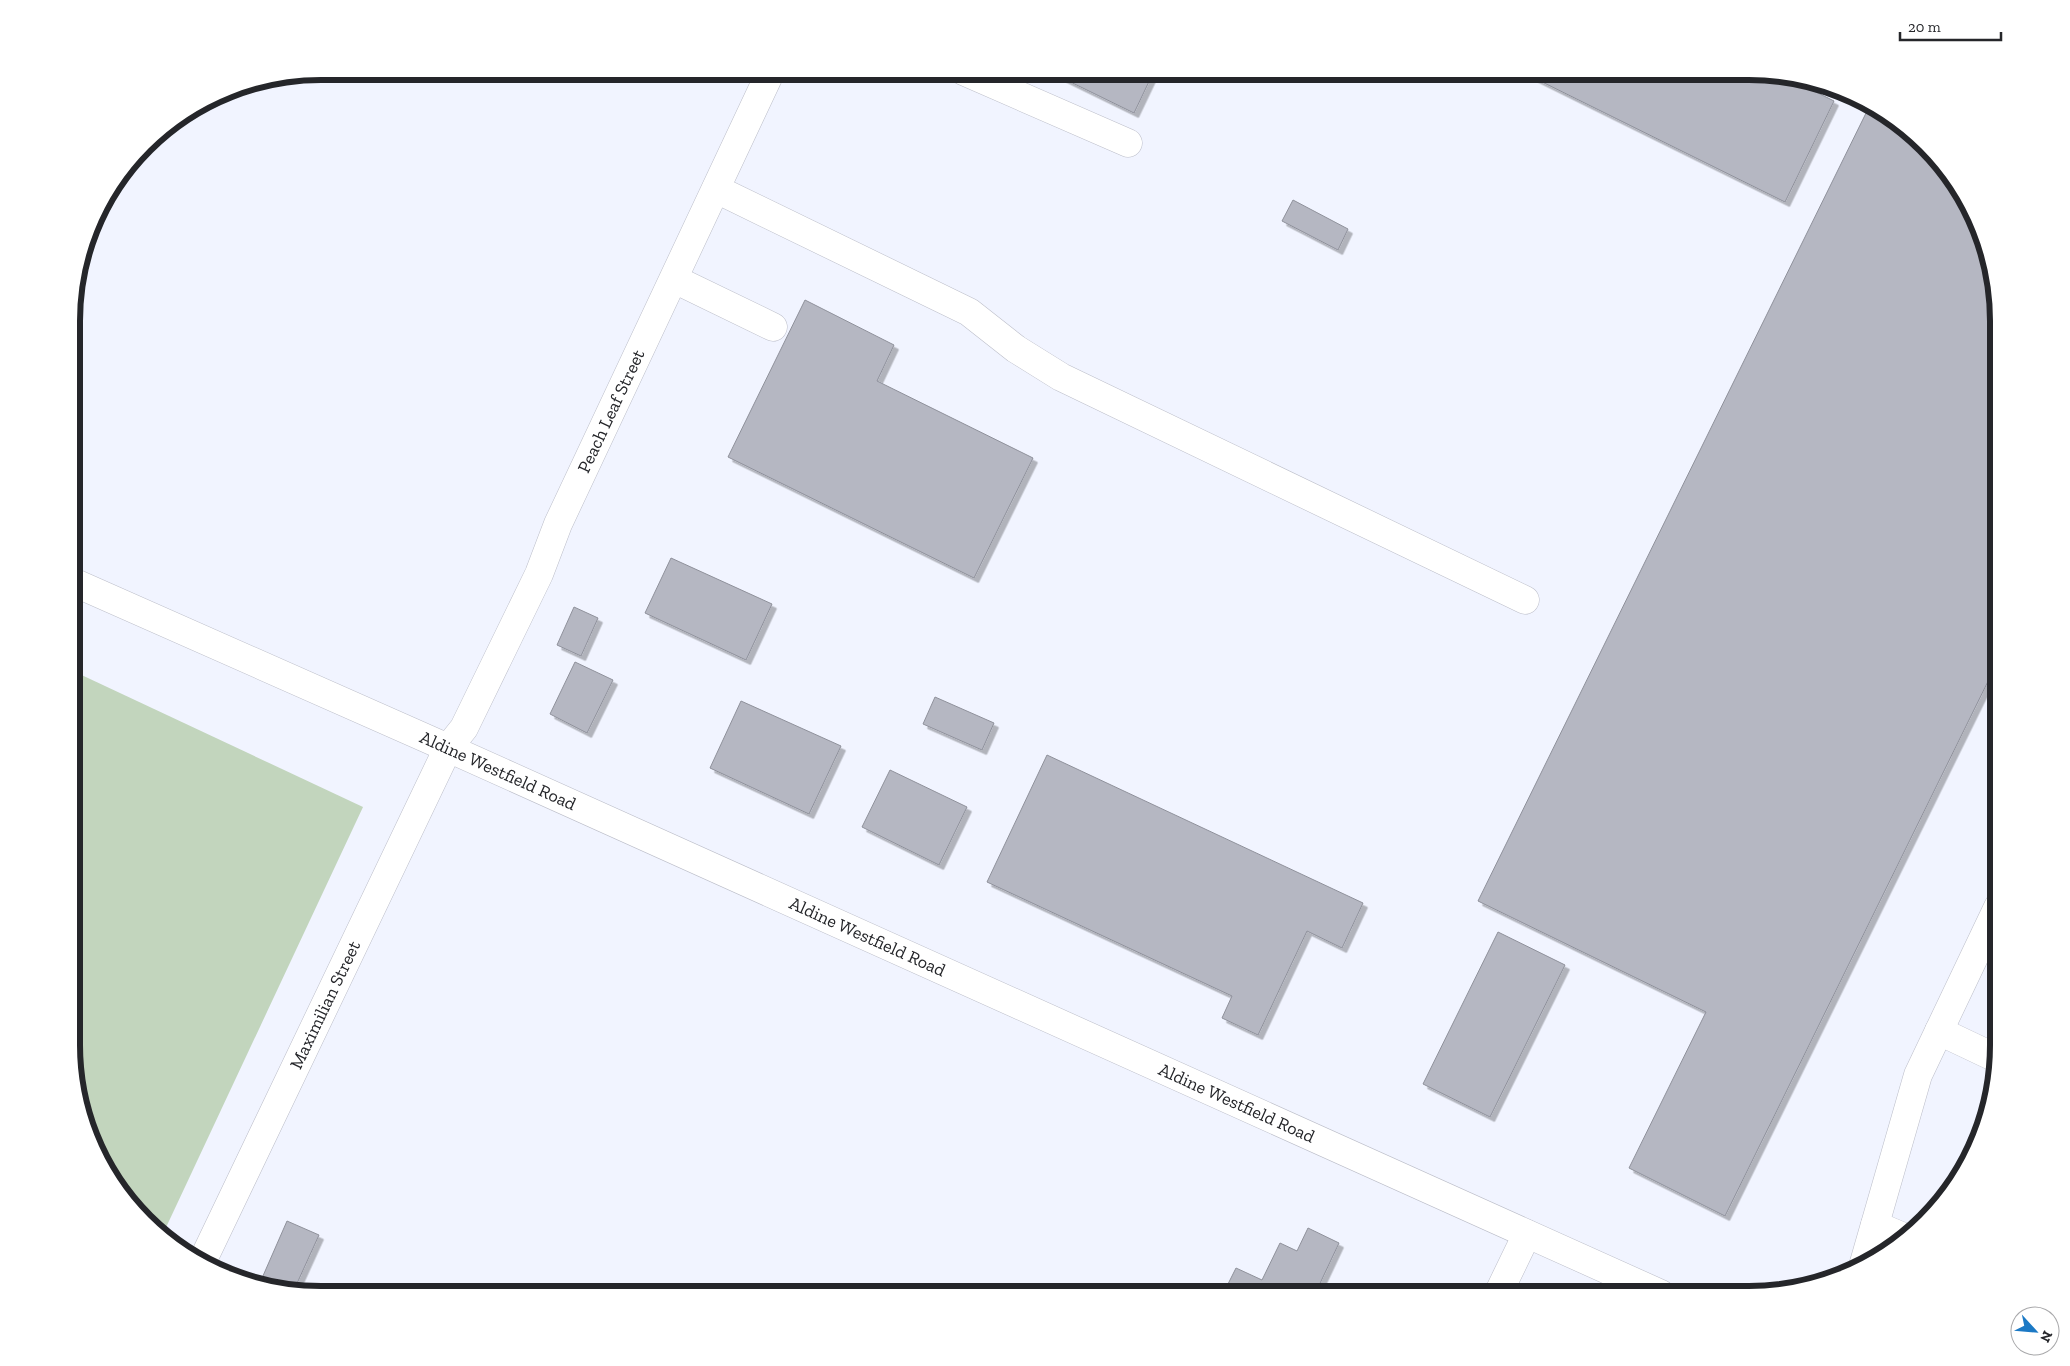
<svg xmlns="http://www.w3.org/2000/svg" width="2070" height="1366" viewBox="0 0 2070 1366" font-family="'Zilla Slab',serif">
  <defs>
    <filter id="shadow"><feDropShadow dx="4.5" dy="4.5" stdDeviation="0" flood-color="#0004"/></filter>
  </defs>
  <rect width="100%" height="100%" fill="#f1f4ff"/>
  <!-- green -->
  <path fill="#c2d5bd" d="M73,671L363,807L162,1236L144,1221L105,1170L73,1077Z"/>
  <!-- building -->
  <path fill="#b5b7c2" stroke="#8f919b" filter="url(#shadow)" d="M1048,71H1154L1134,113Z
    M1520,71H1749L1786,77L1834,101L1785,202Z
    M1870,105L1888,114L1937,156L1965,196L1990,256L1998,305V661L1725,1216L1629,1168L1706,1012L1478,901Z
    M1293,200L1348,229L1338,250L1282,221Z
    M805,300L894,345L877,381L1033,458L974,578L728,457Z
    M671,558L772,604L746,660L645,613Z
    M574,607L598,618L581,656L557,645Z
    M575,662L613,680L587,733L550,714Z
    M935,697L994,723L982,750L923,724Z
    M741,701L841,746L809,814L710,768Z
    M1047,755L1363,903L1342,948L1307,931L1258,1035L1222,1018L1232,996L987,882Z
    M890,770L967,807L939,865L862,827Z
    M1498,932L1565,965L1490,1117L1423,1084Z
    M287,1221L319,1235L294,1290L259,1285Z
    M1308,1228L1339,1243L1315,1294H1223L1236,1268L1262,1280L1280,1243L1297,1251Z
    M658,1284L680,1295H652Z"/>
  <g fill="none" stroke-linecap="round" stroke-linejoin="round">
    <defs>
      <g id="minor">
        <path d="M963,71L1128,143"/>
        <path d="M716,189L969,312L1016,349L1061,377L1525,600"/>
        <path d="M674,279L773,327"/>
        <path d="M1939,1031L1998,1059"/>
        <path d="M1875,1225L1906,1238"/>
        <path id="s1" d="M202,1262L448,748L464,728L539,574L558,524L771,71"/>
        <path d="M1863,1266L1918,1075L1998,907"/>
        <path d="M1498,1294L1527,1234"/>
      </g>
      <g id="major">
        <path id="s2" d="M73,582L448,748L1661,1294"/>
      </g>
    </defs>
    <!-- minor casing -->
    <use href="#minor" stroke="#bcbec9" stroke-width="29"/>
    <!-- major casing -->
    <use href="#major" stroke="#bcbec9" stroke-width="29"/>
    <!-- minor -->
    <use href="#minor" stroke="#fff" stroke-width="28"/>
    <!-- major -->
    <use href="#major" stroke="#fff" stroke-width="28"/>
  </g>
  <g text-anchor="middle" stroke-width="5" stroke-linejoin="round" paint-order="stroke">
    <!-- street labels -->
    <g font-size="18" fill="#25262a" stroke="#fff">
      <text dy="6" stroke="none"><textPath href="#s1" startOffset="945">Peach Leaf Street</textPath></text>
      <text dy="6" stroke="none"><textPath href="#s2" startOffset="465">Aldine Westfield Road</textPath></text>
      <text dy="6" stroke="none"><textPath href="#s2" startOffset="870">Aldine Westfield Road</textPath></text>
      <text dy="6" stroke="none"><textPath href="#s1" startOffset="285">Maximilian Street</textPath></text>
      <text dy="6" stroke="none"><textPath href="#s2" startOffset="1275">Aldine Westfield Road</textPath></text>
    </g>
  </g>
  <!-- crop -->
  <path d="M0 0H2070V1366H0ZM321 80H1749A241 241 0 0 1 1990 321V1045A241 241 0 0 1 1749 1286H321A241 241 0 0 1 80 1045V321A241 241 0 0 1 321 80Z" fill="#fff" fill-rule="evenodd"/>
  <path fill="none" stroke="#25262a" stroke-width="6" d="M321 80H1749A241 241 0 0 1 1990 321V1045A241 241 0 0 1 1749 1286H321A241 241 0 0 1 80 1045V321A241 241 0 0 1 321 80Z"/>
  <!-- north arrow -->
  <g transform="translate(2035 1331) rotate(116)"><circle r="24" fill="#ffffff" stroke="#a8a8aa"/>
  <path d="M0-4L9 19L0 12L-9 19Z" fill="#1b79c5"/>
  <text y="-8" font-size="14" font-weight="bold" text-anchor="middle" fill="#25262a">N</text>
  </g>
  <!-- scale -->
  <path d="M1900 32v8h101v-8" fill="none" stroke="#25262a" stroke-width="2.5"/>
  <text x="1908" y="32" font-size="15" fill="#25262a" stroke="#ffffff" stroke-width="4" paint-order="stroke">20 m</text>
</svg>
